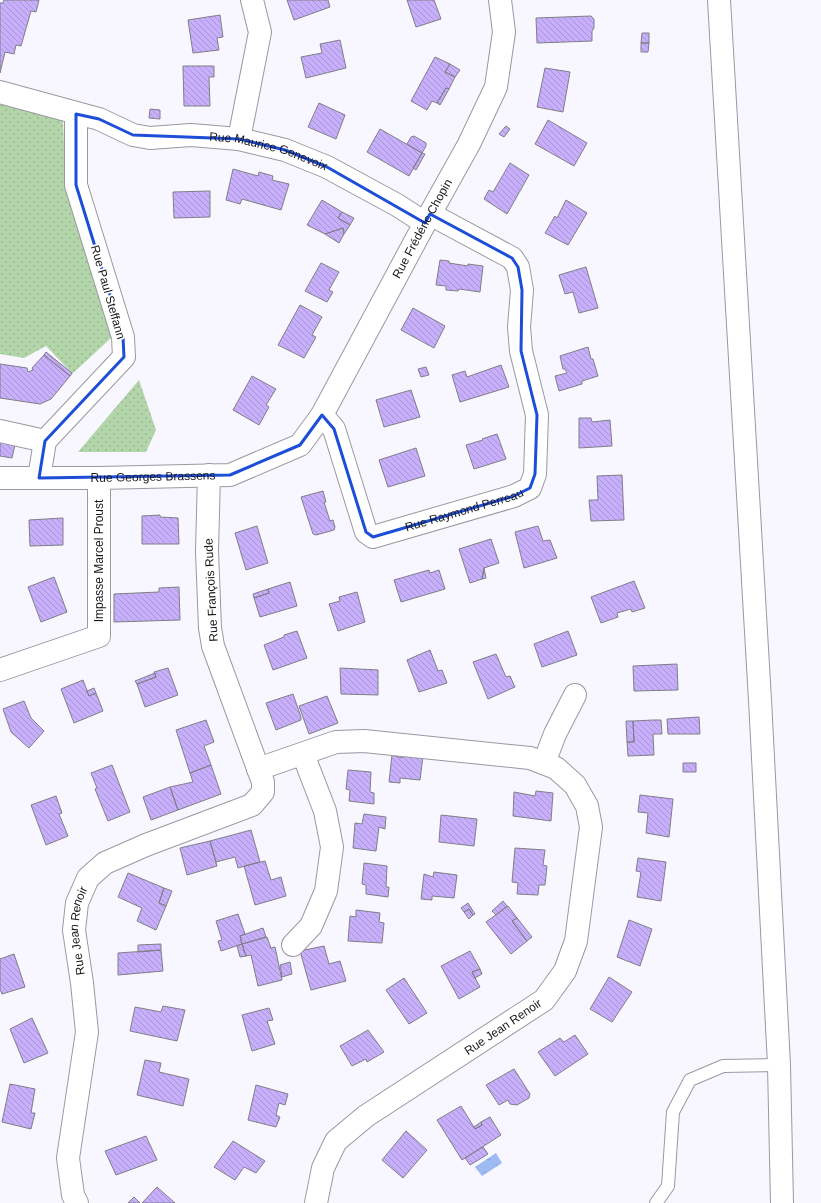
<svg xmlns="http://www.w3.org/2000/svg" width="821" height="1203" viewBox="0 0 821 1203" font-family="Arial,sans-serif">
  <defs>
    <pattern id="park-dots" width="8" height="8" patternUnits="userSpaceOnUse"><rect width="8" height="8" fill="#b2d5a9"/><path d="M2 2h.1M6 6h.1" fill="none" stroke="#98b691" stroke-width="1.8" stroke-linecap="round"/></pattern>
    <pattern id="water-ripples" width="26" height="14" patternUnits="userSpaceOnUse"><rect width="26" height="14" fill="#9ebaf2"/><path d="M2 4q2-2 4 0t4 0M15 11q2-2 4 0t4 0" fill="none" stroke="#879fcf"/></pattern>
    <pattern id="building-back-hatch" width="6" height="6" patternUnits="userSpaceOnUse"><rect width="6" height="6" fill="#c7affb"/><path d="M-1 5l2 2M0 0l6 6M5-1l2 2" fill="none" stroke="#aa96d7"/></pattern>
  </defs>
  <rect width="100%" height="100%" fill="#f8f6fe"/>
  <!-- park -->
  <path fill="url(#park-dots)" d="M0,103L63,121L66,191L112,337L70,376L71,372L46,346L24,358L0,354Z
    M139,380L156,430L146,452H78Z"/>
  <!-- water -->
  <path fill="url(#water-ripples)" d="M496,1153L502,1163L482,1176L475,1167Z"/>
  <!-- building -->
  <path fill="url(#building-back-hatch)" stroke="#807e86" d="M4,0H39L36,12L31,11L21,46L16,45L14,54L5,52L0,73V3H3Z
    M287,0H328L330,7L294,20Z
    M407,0H434L441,19L416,27Z
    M220,15L223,37L217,38L219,50L193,53L188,20Z
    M591,16L594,19V28L592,31V41L537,43L536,18Z
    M642,33H649V43H641Z
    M340,40L346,68L306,78L301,57L322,53L320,44Z
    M641,43H649L648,52H641Z
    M435,57L450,64L445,72L455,77L449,89L446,88L437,103L432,101L427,110L411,101Z
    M450,64L460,70L455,77L445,72Z
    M183,66H214V77H209L210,106H184Z
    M545,68L570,72L563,112L537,107Z
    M446,88L449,89L440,105L437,103Z
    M319,103L345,115L336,139L308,127Z
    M150,109L160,110V119L149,118Z
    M548,120L587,143L574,166L535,144Z
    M506,126L510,129L504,137L499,134Z
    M380,129L422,153L409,176L367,152Z
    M414,136L426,143V146L422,153L407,144L411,137Z
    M422,153L425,154L416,170L413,168Z
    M510,163L529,175L507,214L484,199L489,190L493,192Z
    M233,169L258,176L259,172L273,176L272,180L289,184L281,210L242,199L240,204L226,200Z
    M210,191V217L174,218L173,192Z
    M322,200L342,212L338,218L350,225L344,234L343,228L325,234L307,225Z
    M566,200L587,213L568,245L545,233L555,216L557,218Z
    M342,212L354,218L350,225L338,218Z
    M343,228L344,234L339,243L325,234Z
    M440,260L449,261V263L468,266V264L483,266L480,292L459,289L458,291L446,290V286L436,285Z
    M321,263L339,272L329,290L333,292L327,302L305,291Z
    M586,267L598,308L579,313L573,292L565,294L559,275Z
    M300,305L322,317L312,335L316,337L304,358L278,345Z
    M413,308L445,326L434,348L401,330Z
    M588,347L591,359H593L598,376L582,381V384L559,391L555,376L567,373L565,369H563L560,356Z
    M46,352L72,373L70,376L44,355Z
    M44,355L70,376L51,399L40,404L0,398V364L27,368L28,372L33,370L32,368Z
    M501,365L509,387L460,402L452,375L465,371L467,377Z
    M426,367L429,375L421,377L418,369Z
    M252,376L276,389L266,405L269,407L259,425L233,410Z
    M411,390L420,417L384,427L376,400Z
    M579,418H591L592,422L610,420L612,446L579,448Z
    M497,434L506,459L474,469L466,445L483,440L482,439Z
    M0,437L16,440L12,458L0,456Z
    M416,448L425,476L388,487L379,460Z
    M622,475L624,520L591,521L589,500H598L597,476Z
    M323,491L326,502H324L330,521L333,520L335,527L334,530L316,535L313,534L301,497Z
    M160,515V517L178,518L179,544H142V516Z
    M63,518V545L30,546L29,520Z
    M257,526L268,563L246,570L235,533Z
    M538,526L543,541L550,540L557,558L524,568L515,532Z
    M491,539L499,563L484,568L482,579L470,583L459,549Z
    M484,568L486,578L482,579Z
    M429,570L430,573L439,570L445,589L401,602L394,580Z
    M54,577L67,612L41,622L28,587Z
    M634,581L645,608L632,612L631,609L617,613L618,617L601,623L591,597Z
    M290,582L297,606L260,617L254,598L269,593L268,589Z
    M179,587L180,620L114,622V594L159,592V588Z
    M268,589L269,593L254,598L253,594Z
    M357,592L365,622L338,631L329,604L340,601L339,597Z
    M297,631L307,658L273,670L264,645L284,637V635Z
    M568,631L577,655L542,667L534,644Z
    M430,650L438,671L442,670L447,683L419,692L407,660Z
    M496,654L506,677L510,676L515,687L488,699L473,662Z
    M677,664L678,690L634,691L633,666Z
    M168,668L178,695L145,707L137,684L156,677L154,672Z
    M340,668L378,670V695L341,694Z
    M155,673L156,677L137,684L135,681Z
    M83,680L89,696L96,693L103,711L74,723L61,689Z
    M94,688L96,693L89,696L87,691Z
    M293,694L301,717V720L276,730L266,703Z
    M327,696L338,723L309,734L299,706Z
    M24,701L31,718L44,731L29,748L11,732L3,709Z
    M699,717L700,734H668L667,719Z
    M206,720L214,742L204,746L211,765L190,773L176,730Z
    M653,720H661L662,734H653L654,755L628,756L627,742H634L633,721Z
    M626,721H633L634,742H627Z
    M403,754L423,756L420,780L400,778V783L389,782L392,755L402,758Z
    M683,763H696V772H683Z
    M112,765L130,812L108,821L95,789L97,788L91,773Z
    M211,765L221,794L178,810L170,787L193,782L190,773Z
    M348,770L371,772L370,792L374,793V804L349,801L350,790L346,789Z
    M170,787L178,810L151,820L143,797Z
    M536,791L553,793L551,821L513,816L514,792L535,796Z
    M640,795L673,799L669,837L646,833L648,813L638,812Z
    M56,796L62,813L59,814L68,836L46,845L31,805Z
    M364,814L386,817L385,829L379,827L376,851L353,848L355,823L362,824Z
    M441,815L477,819L474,846L439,842Z
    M251,830L260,862L238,868L235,857L216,862L210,841Z
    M210,841L217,866L187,875L180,848Z
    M515,848L545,850L543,865L547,866L545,885H539L538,895L517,894L518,883L512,882Z
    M638,858L666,862L661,901L637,897L641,872L636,871Z
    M265,861L271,880L281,877L286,896L255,905L244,866Z
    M364,863L387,866L386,887H389L388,897L366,894V885L362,884Z
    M434,872L457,875L454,898L432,896V900L421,899L424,874L433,877Z
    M128,873L164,888L159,903L166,906L156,930L137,921L142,908L118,897Z
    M164,888L172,891L166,906L159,903Z
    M503,901L507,906L496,915L492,911Z
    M468,903L475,914L473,915L469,909L464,912L461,908Z
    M508,906L517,918L512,921L527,941L511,954L486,922Z
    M469,909L473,915L469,919L464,912Z
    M356,910L380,913L379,922L384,923L382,943L348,941L350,916L356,917Z
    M238,914L245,934L240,936L242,944L221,951L218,941L222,940L216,921Z
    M517,918L532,937L527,941L512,921Z
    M629,920L652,929L640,966L617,957Z
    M263,928L266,937L242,944L240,936Z
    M267,937L271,948L275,947L282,980L258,986L251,955L246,956L242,944Z
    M161,944V950L138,952V945Z
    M242,944L246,956L240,957L237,946Z
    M324,946L329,964L340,961L346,981L311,990L300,951Z
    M161,950L163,971L118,975V953Z
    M470,951L480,969L472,972L480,987L459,999L441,966Z
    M14,954L25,987L2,994L0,989V959Z
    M290,962L292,974L282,977L280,965Z
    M480,969L482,974L475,978L472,972Z
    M609,977L632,992L612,1022L590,1009Z
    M404,978L427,1013L409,1024L386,990Z
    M163,1006L185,1010L177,1041L130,1031L135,1007L161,1012Z
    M269,1008L273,1020L267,1021L275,1044L252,1051L242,1015Z
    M32,1018L48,1053L24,1063L10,1029Z
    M368,1030L384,1052L367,1062L366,1059L352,1066L340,1046Z
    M575,1035L588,1054L555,1076L538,1052L560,1038L564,1042Z
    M145,1060L161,1063L159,1072L189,1079L183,1106L137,1095Z
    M514,1069L530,1094L529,1098L517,1105L510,1104L508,1100L499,1105L486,1085Z
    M10,1084L35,1089L31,1113H35L31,1129L2,1122Z
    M256,1085L288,1094L285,1105L279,1103L276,1115L280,1117L276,1127L248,1120Z
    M461,1106L475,1129L482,1125L481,1122L490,1117L501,1135L462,1160L437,1120Z
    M481,1122L482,1125L475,1129L474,1127Z
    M406,1131L427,1150L403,1178L382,1160Z
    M146,1136L157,1160L116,1175L105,1151Z
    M233,1141L265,1161L256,1173L244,1167L235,1180L214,1167Z
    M483,1147L488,1154L470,1165L465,1158Z
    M157,1187L175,1203H142Z
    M134,1197L140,1203H128Z"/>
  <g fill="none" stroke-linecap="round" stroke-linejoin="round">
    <defs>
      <path id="service" d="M656,1203L668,1186L673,1112L690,1080L723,1066L779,1065"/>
      <g id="minor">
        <path d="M719,0L760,700L779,1065L782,1203"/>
        <path id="s1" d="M0,92L99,119L133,135L150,138L191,135L239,139L285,150L327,167L397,205L425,223"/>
        <path d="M239,139L260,32L252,0"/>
        <path id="s2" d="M322,415L334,429L366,532L373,537L514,496L530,488L535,474L537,415L521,351L519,327L522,290L518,267L512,258L430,214"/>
        <path d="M0,431L45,441"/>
        <path id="s3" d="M0,478H99L230,475L300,445L322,415L425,223L469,144L496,87L504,32L500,0"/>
        <path d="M39,478L45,441L124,357L123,337L76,185V114"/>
        <path d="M0,670L99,636V478"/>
        <path d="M544,763L555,734L575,695"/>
        <path d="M258,769L336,742L364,741L530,758L556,768L575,785L587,806L591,827L576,941L565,971L544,1000L366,1116L336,1141L323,1168L316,1203"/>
        <path d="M293,945L311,926L326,891L332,847L325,811L303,754"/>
        <path id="s4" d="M77,1203L73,1195L68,1158L87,1032L82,983L74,930L77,903L88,878L105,863L146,845L252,805L263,792V782L213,646L210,628L207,551L209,475"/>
      </g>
    </defs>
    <!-- service casing -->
    <use href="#service" stroke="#9b98a1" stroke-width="14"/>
    <!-- minor casing -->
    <use href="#minor" stroke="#9b98a1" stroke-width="24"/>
    <!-- service -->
    <use href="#service" stroke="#fff" stroke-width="12"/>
    <!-- minor -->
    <use href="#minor" stroke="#fff" stroke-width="22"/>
  </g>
  <!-- marked area -->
  <path fill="none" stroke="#1d4ed8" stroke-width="3" stroke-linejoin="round" d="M76,114L99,119L133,135L239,139L285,150L327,167L425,223L430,214L512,258L518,267L522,290L521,351L537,415L535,474L530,488L514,496L373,537L366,532L334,429L322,415L300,445L230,475L39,478L45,441L124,357L123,337L76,185Z"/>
  <g text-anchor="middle" stroke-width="3.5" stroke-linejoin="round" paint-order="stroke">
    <!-- street labels -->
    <g font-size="12" fill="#171619" stroke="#fff">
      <text dy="4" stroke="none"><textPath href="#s1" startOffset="278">Rue Maurice Genevoix</textPath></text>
      <text dy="4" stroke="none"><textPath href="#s3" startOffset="555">Rue Frédéric Chopin</textPath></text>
      <text transform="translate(108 292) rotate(74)" y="4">Rue Paul Steffann</text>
      <text dy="4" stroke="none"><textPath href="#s3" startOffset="153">Rue Georges Brassens</textPath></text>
      <text dy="4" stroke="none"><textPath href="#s2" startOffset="230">Rue Raymond Perreau</textPath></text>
      <text transform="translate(99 561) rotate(-90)" y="4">Impasse Marcel Proust</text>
      <text transform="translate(211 590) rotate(-93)" y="4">Rue François Rude</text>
      <text dy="4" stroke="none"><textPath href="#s4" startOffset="276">Rue Jean Renoir</textPath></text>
      <text transform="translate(503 1027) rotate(-34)" y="4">Rue Jean Renoir</text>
    </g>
  </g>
</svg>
